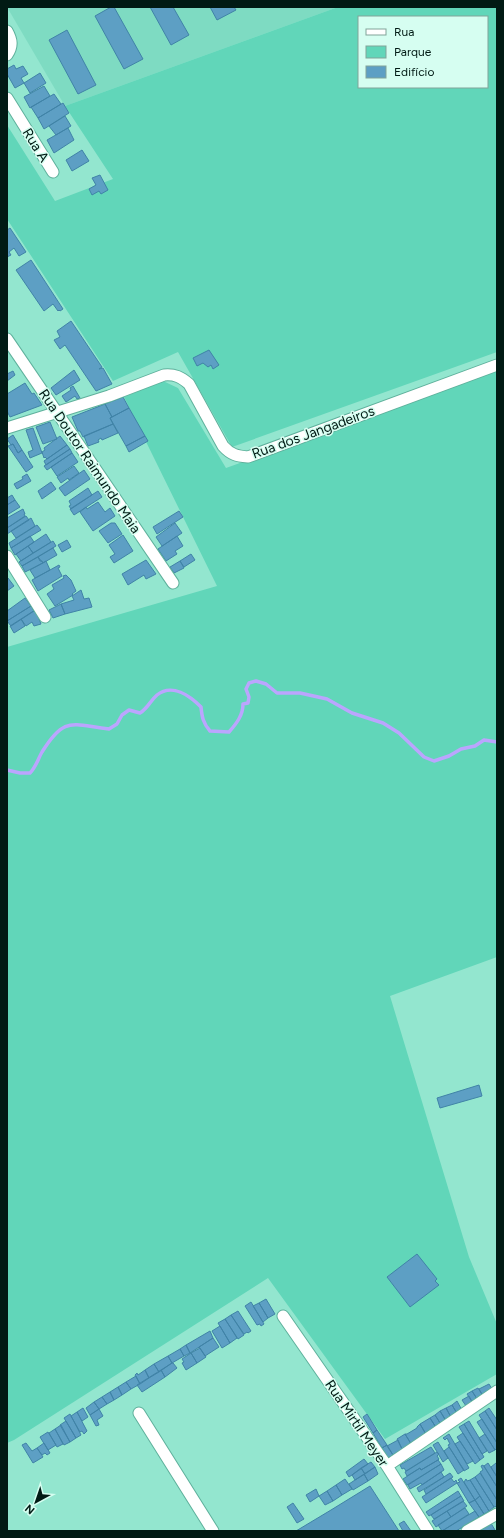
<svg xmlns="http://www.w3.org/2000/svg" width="504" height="1538" viewBox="0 0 504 1538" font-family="Figtree,sans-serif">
  <rect width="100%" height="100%" fill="#93e6cf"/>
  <!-- built -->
  <path fill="#7edbc2" d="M7,7H338L65,106Z"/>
  <!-- green -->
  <path fill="#61d6b9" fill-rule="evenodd" d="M338,7H497V352L232,447L178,352L113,381L7,219V125L55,201L113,179L65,106ZM359,17H487V87H359Z
    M497,370V957L390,996L469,1257L497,1324V1374L385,1439L268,1278L14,1440L7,1443V647L217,586L124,397L163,381L178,388L226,468Z"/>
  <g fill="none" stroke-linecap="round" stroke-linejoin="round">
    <!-- stream -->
    <path stroke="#bba5fe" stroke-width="3.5" d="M7,770L20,773H30C36,767 38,759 42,752C65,715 72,725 109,729L117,724L122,715L129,710L140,713C148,708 150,701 157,695C172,683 190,696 201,707C202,717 203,723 210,731L229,732C237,723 243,715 243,704L248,703L249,697L246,689L249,683L256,681L266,684L277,693H300L327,699L352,713L383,723L399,733L424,757L434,761L449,756L461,749L475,746L484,740L497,742"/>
  </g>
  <!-- building -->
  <path fill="#5d9fc4" stroke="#4083a7" d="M111,7H114L143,59L124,69L95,16Z
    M150,7H173L189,35L171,45Z
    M210,7H234L236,10L217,20Z
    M67,30L96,85L78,94L49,40Z
    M14,65L16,69L23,66L28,74L21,78L24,83L15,88L7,74V69Z
    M40,73L46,83L30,93L24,83Z
    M44,86L50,96L30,108L24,97Z
    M54,94L61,104L38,118L31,107Z
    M63,103L69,113L44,129L38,118Z
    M65,116L71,126L56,135L49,126Z
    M68,128L74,140L54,153L47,140Z
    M82,150L89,161L72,171L66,160Z
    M100,175L108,190L101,194L99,191L92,195L89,189L96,185L92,178Z
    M10,228L26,252L19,256L14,248L9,252L11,255L7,257V230Z
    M31,260L63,309L60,311L59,310L58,311L53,304L44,311L16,270Z
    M71,321L102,367L99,369L103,368L112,384L96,391L65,345L60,349L54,340L60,337L57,331Z
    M209,350L219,365L213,369L211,365L208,367L203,363L197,366L193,358Z
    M74,370L80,380L56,395L51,388Z
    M13,371L15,375L7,381V374Z
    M25,383L32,394L34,393L42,405L10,417L7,411V394Z
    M73,386L80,398L77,399L75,396L66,402L62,396L71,390L70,388Z
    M123,397L129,408L112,417L105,404Z
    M105,404L112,417L110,418L113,424L83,437L80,431H78L72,417Z
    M129,408L145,436L126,446L110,418Z
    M50,422L57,439L43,444L36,427Z
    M113,424L118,433L102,440L101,438L98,440L99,442L88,446L84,436Z
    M33,428L42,453L30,458L28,452L33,450L26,430Z
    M13,435L22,450L18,453L13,444L11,445L7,439Z
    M60,436L67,445L47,459L45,457L44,458L42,452L45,450L44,448Z
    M145,436L148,441L129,452L126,446Z
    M13,444L18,453L22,450L33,467L26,472L8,446Z
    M67,445L70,449L46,465L44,461Z
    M70,449L72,453L47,470L44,466Z
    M72,453L78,462L57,476L51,467Z
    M74,466L79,473L69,480L68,478L61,483L57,477Z
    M84,470L90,479L65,496L59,488Z
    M27,474L31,481L17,489L14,484L23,479L22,477Z
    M51,482L56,489L42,499L38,491Z
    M88,488L92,495L71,509L69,506L71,505L69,501Z
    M98,491L102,497L74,515L70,509Z
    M12,495L15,500L7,505V498Z
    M15,500L20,507L7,515V505Z
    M98,502L105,512L110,508L115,516L93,531L80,512L86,507L87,509Z
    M23,509L25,514H24L25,516L7,528V518Z
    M179,511L183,517L157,534L153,527Z
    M26,516L29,520L7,534V528Z
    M31,518L35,526L16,538L11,531Z
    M111,523H115L122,534L108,543L99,531Z
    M175,523L182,533L162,546L156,537Z
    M37,525L41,530L11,548L9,543Z
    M46,534L51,542L33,553L28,546Z
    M123,535L133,551L114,563L110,557L115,554L109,545Z
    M30,536L34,542L15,555L11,548Z
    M177,536L183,546L175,551L177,554L166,561L158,549Z
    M67,540L71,547L62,552L58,545Z
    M53,541L56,546L22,566L19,562Z
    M28,546L33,553L21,561L16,554Z
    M53,548L57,555L43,563L42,561H40L38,557Z
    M191,554L195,560L184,567L180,561Z
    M38,557L43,563L25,572L22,566Z
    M146,560L156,574L146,579L144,575L128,585L122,574Z
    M46,561L50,570L35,578L30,570Z
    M180,561L184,568L174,573L170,567Z
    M59,565L60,567L58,568L62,576L38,591L32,580Z
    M66,575L71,580L76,591L72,594L73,595L55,606L47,594L54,589L52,585L64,578L63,576Z
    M8,578L14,586L7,591V579Z
    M81,590L84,599L89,598L92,607L65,614L61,604L74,600L72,596Z
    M25,598L31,606L7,621V611Z
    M61,604L65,614L53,618L49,610Z
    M31,606L34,611L11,626L7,621Z
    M35,610L40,618L39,619L41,624L34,626L32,622L26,626L21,619Z
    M21,619L25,626L14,633L10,626Z
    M479,1085L482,1096L440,1108L437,1098Z
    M417,1254L437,1279L435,1281L439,1285L410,1307L387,1277Z
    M266,1299L275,1314L268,1318L259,1303Z
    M251,1302L264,1324L261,1326L260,1324L257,1325L245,1306Z
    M259,1303L268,1318L263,1322L253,1306Z
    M238,1311L251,1331L248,1333L247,1332L244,1334L231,1315Z
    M231,1315L244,1335L238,1339L225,1319Z
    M225,1319L237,1338L230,1343L218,1323Z
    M220,1326L230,1343L222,1348L212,1331Z
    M210,1331L213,1338L190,1353L186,1345Z
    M213,1338L219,1347L205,1356L199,1347Z
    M186,1345L190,1353L184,1356L180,1349Z
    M200,1348L206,1357L197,1363L191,1353Z
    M180,1349L184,1356L172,1363L168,1356Z
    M191,1353L197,1363L186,1370L182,1363L184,1362L182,1359Z
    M168,1356L172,1363L159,1372L154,1364Z
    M172,1363H173L177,1368L165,1377L161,1370Z
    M154,1364L159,1372L149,1378L145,1370Z
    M145,1370L149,1378L140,1384L135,1375L137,1373L138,1375Z
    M161,1370L165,1377L142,1392L137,1385Z
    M136,1376L140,1384L131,1389L126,1382Z
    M126,1382L131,1389L122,1395L118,1387Z
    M489,1384L494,1392L484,1398L479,1389Z
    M118,1387L122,1395L114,1400L110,1392Z
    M478,1388L485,1399L479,1402L472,1391Z
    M472,1391L479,1402L474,1405L467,1394Z
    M110,1392L114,1400L107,1404L102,1397Z
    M469,1396L474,1405L468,1409L462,1400Z
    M102,1397L107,1404L99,1409L94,1402Z
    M457,1401L463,1412L458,1415L452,1405Z
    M94,1402L99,1409L90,1415L86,1408Z
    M452,1405L458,1415L452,1419L446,1408Z
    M83,1408L88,1417L82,1421L77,1412Z
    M446,1408L452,1419L447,1422L440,1411Z
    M489,1408L497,1420V1430L485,1411Z
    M99,1409L103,1416L97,1420L99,1425L96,1426L90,1415Z
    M440,1411L447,1423L442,1426L435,1415Z
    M485,1411L497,1430V1443L479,1415Z
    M77,1412L87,1431L84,1434L82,1431L80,1432L71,1416Z
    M70,1414L81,1435L76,1438L64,1418Z
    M367,1414L377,1430L373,1433L363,1417Z
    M435,1415L442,1426L437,1429L430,1418Z
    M430,1418L437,1429L427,1436L420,1424Z
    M482,1419L497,1443V1448L495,1450L477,1422Z
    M66,1421L76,1438L70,1442L60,1425Z
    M469,1421L487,1451L482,1454L464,1424Z
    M420,1424L427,1436L412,1445L405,1434H407L417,1428V1427Z
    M464,1424L484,1457L480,1460L459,1427Z
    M61,1425L70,1442L64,1445L55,1429Z
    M55,1429L63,1444L57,1447L49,1433Z
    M377,1430L387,1445L382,1448L373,1433Z
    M48,1432L56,1445L48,1450L40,1437Z
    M463,1433L480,1460L475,1464L457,1437Z
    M405,1434L411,1444L402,1449L397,1439Z
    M449,1434L469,1468L464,1471L448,1445L450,1444L447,1438L445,1440L443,1438Z
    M485,1434L495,1450L489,1453L479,1438Z
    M398,1440L402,1449L393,1455L387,1446Z
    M460,1441L473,1461L467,1464L455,1444Z
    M438,1442L448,1458L443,1462L433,1445Z
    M26,1443L32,1451L37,1448L43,1457L33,1463L22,1445Z
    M44,1443L50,1453L47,1455L45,1453L42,1455L37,1448Z
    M387,1445L393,1455L388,1458L382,1448Z
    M431,1447L435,1453L406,1471L404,1468L402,1469L400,1465Z
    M449,1447L464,1470L458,1474L444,1451Z
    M437,1452L439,1454L437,1456L439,1459L438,1460L421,1470L420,1468L407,1476L405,1472Z
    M364,1459L368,1464L349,1477L346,1472Z
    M438,1460L441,1464L407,1485L403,1479L420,1468L421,1470Z
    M371,1462L375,1467L365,1474L361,1468Z
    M488,1463L497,1477V1487L484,1466Z
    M496,1463L497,1465V1477L491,1467Z
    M441,1464L444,1470L422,1485L421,1483L410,1489L408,1485Z
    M483,1465L497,1487V1500L480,1472L483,1470L481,1466Z
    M375,1467L378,1474L368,1481L364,1474Z
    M361,1468L365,1474L355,1480L352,1475Z
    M441,1472L444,1477L419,1492L417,1488Z
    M450,1473L453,1477L426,1494L424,1490Z
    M480,1473L497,1500V1506L494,1507L475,1477Z
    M364,1474L368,1481L353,1490L349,1484Z
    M475,1477L494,1507L489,1511L470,1480Z
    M451,1478L454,1482L456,1480L457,1483L426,1503L422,1497Z
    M461,1478L475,1500L469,1503L457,1483L460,1482L458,1480Z
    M345,1479L352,1489L342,1495L336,1485Z
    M466,1479L467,1481L470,1480L480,1496L475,1500L464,1482Z
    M336,1485L342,1495L333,1501L327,1491Z
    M370,1486L399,1531H296L331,1510Z
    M316,1489L319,1496L310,1502L306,1495Z
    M327,1491L333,1501L325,1505L319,1496Z
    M458,1491L461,1496L429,1516L426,1512Z
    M461,1496L464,1501L434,1519L431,1515Z
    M480,1496L489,1511L484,1514L475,1500Z
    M475,1500L484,1514L479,1517L469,1503Z
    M463,1501L467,1506L451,1517L447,1511Z
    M293,1503L304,1519L297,1523L287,1507Z
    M465,1508L469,1514L442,1531L438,1525Z
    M447,1511L451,1517L436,1527L432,1521Z
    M475,1511L479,1517L456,1531H442Z
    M489,1520L495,1530L482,1531L479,1527Z
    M404,1521L411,1531H403L399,1524Z"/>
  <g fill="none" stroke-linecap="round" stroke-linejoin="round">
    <defs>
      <path id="minor" d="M7,31C12,40 13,46 7,55
        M7,98L53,172
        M7,339L173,583
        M7,428L109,396L164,375C175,374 181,377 189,384L223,446C231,455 237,456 248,457L497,365
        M7,556L45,617
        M283,1316L387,1466L428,1531
        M139,1413L213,1531
        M387,1466L497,1391
        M467,1531L497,1514"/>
    </defs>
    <!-- minor casing -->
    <use href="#minor" stroke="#5fb19c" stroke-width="13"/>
    <!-- minor -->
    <use href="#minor" stroke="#fff" stroke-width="11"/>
  </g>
  <g text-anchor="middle" stroke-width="3" stroke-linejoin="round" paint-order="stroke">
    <!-- street labels -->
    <g font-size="14" fill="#011a14" stroke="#d6fef1">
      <text transform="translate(36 145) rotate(58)" y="5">Rua A</text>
      <text transform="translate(313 432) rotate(-20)" y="5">Rua dos Jangadeiros</text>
      <text transform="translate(90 461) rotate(56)" y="5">Rua Doutor Raimundo Maia</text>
      <text transform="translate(357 1423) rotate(56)" y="5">Rua Mirtil Meyer</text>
    </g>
  </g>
  <!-- border -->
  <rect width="504" height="1538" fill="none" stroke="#011a14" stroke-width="16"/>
  <!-- legend -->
  <rect x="358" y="16" width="130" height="72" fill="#d6fef1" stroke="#81a399"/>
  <rect x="366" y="29" width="20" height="6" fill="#ffffff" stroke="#81a399"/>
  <text x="394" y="36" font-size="12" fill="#011a14">Rua</text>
  <rect x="366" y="46" width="20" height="12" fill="#61d6b9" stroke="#81a399"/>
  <text x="394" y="56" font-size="12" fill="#011a14">Parque</text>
  <rect x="366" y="66" width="20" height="12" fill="#5d9fc4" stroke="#81a399"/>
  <text x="394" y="76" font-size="12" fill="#011a14">Edifício</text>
  <!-- north arrow -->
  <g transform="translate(36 1502) rotate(220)" stroke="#d6fef1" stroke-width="3" paint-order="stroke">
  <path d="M0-3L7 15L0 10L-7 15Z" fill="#011a14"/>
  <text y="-6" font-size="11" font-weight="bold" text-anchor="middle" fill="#011a14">N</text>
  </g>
</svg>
